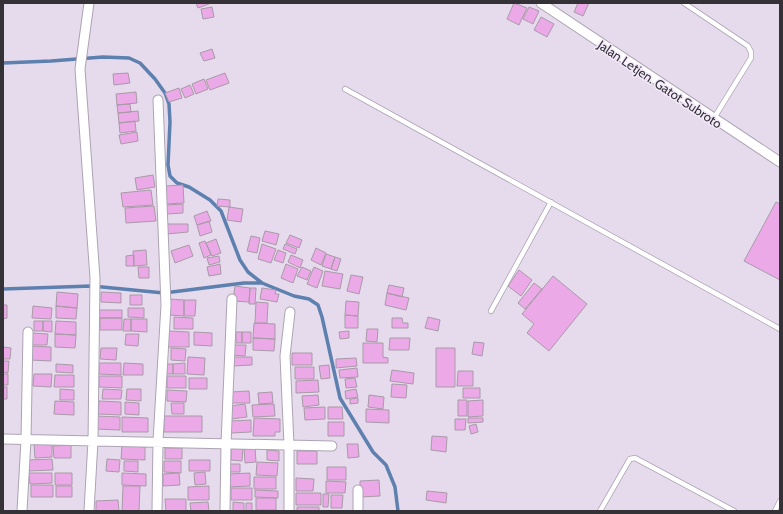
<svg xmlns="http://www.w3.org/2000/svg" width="783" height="514" viewBox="0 0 783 514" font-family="Cabin,sans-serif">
  <rect width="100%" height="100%" fill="#e5dbec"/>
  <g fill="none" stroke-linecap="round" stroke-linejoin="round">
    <!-- stream -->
    <path stroke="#5d80af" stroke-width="3.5" d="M3,63L51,61L103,57L129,58L140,63L155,79L165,93L169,104L170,122L168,165L170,176L177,183L189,187L210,200L221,211L240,260L248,272L262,283
      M3,289L92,286L164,293L244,283H262L294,296L309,299L318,305L322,317L340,398L373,452L386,465L395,487L398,511"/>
  </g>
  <!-- building -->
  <path fill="#eba9e7" stroke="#a99aa8" d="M196,3H209V4L198,8Z
    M514,3L527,8L519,25L507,19Z
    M578,3H589L583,16L574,12Z
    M212,7L214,17L203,19L201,9Z
    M529,7L539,11L533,24L523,19Z
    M541,17L554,24L547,37L534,30Z
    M212,49L215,58L204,61L200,53Z
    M128,73L130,83L114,85L113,74Z
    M225,73L229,83L210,90L206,80Z
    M204,79L208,89L196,94L192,84Z
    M190,85L194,94L185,98L181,89Z
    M179,88L182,98L169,102L165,93Z
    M136,92L137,103L117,105L116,94Z
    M130,104L131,112L118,113L117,105Z
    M138,111L139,121L119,123L118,113Z
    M135,121L136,131L120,133L119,123Z
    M137,132L138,141L121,144L119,135Z
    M153,175L155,187L137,190L135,178Z
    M183,185L184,203L166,204L165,186Z
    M151,190L153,205L123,207L121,193Z
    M218,199L230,200V207L217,206Z
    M776,202L780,204V280L744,261Z
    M183,204V213L167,214L166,205Z
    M154,206L156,221L126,223L125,208Z
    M229,207L243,209L241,222L227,220Z
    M207,211L211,221L197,225L194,216Z
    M209,221L212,232L200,236L197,225Z
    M167,224H188V232L167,234Z
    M265,231L279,234L276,245L262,241Z
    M290,235L302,240L299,248L286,243Z
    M251,236L260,238L257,253L247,251Z
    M216,239L221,253L212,256L206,243Z
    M205,241L211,255L204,258L199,243Z
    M262,244L276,249L271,263L258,259Z
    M285,244L297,249L295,254L283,249Z
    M189,245L193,256L175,263L171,251Z
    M316,248L326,253L321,265L311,260Z
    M146,250L147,265L134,266L133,251Z
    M278,250L286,253L283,263L274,260Z
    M326,254L335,257L331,269L322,266Z
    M134,255V266H126V256Z
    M291,255L303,260L300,268L288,262Z
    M219,256L220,262L209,265L207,258Z
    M335,257L341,259L337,271L331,269Z
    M220,264L221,274L209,276L207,267Z
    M286,264L298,269L293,283L281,278Z
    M138,267H149V278H139Z
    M302,267L311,271L307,280L297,276Z
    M314,267L323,271L317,288L307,284Z
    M519,270L532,280L521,296L508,286Z
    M325,271L343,274L340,289L322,286Z
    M351,275L363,277L359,294L347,291Z
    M553,276L587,304L549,351L527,333L534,324L522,314Z
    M534,283L542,289L525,309L518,303Z
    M389,285L404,288L402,297L387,293Z
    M235,286L250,288L249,302L233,301Z
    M250,288H256L255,304H249Z
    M262,288L276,290L275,294H279L277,302L260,299Z
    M57,292L78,294L77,308L56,306Z
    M101,292L121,293V303L101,302Z
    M387,293L409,298L406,310L385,305Z
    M130,295H142V305H130Z
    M170,299L184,300V316L169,315Z
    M184,300H196L195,316H184Z
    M346,301L359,302L358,316L345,315Z
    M256,302L268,303L267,323H255Z
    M3,305H7V318L3,319Z
    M33,306L52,308L51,319L32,318Z
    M56,306L77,308L76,319L56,318Z
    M128,308H144V318L128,317Z
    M96,310H122V318H96Z
    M345,315L358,316V328H345Z
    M174,317L193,318V329H174Z
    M428,317L440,320L438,331L425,328Z
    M100,318H122V330H100Z
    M392,318H402L403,323H408V328H392Z
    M124,319H131V331H123Z
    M131,319H147V332L131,331Z
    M34,321H43V331H34Z
    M43,321H52V332L43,331Z
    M56,321L76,322V335L55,334Z
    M254,323L275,324V339L253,338Z
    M367,329H378L377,342L366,341Z
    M168,331L189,332V347H168Z
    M349,331V338L340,339L339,332Z
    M194,332L212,333V346L194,345Z
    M236,332H242V343H236Z
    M242,332H251V343H242Z
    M32,333L48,334L47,345H31Z
    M55,334L76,335L75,348L55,347Z
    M126,334H139L138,346L125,345Z
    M253,338L275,339L274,351L253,350Z
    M390,338H410L409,350H389Z
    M474,342L484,343L482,356L472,354Z
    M363,343H383V357L388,358V363H363Z
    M232,345H246L245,356L232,355Z
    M30,346L51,347V361L30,360Z
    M3,347L11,348L10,359H3Z
    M101,348H117L116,360L100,359Z
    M171,348L186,349L185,361L171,360Z
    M436,348H455V387H436Z
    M292,353H312V365H292Z
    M188,357L205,358L204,375L187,374Z
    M233,357H252V365L233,366Z
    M356,358L357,366L336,368V359Z
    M3,361H9L8,373L3,372Z
    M99,363H121V375L99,374Z
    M124,363L143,364V375H123Z
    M185,363V374H173V364Z
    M56,364L73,365V373L56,372Z
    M165,364H173V374H166Z
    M329,365L330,378L321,379L319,366Z
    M295,367H314V379H295Z
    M357,368L358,377L340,378L339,370Z
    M392,370L414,373L413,384L390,381Z
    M458,371H473V386H457Z
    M3,374H8V385H3Z
    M34,374H52L51,387L33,386Z
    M55,375H74V387H54Z
    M99,376H122V388L99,387Z
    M167,376H186V388H167Z
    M189,378H207V389H189Z
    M355,378L357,387L346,388L345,379Z
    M318,380L319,392L296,393V381Z
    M392,384L407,385L406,398L391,397Z
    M3,387H7V399H3Z
    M463,388H480V398H463Z
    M60,389L74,390V400H60Z
    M103,389L122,390L121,399H102Z
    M127,389H141V401L126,400Z
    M356,389L358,397L346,399L345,391Z
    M167,390L187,391L186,402L167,401Z
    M249,391L250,403H232L231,392Z
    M272,392L273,403L259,404L258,393Z
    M318,395L319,405L303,407L302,396Z
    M369,395L384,397L383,409L368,407Z
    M358,398V403L350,404V399Z
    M458,400H467V416H458Z
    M483,400V416L468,417V401Z
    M55,401L74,402V415L54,414Z
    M99,401L121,402V415L98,414Z
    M125,402L139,403V415L125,414Z
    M171,403H184V414H172Z
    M245,404L247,417L232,419L230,406Z
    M274,404L275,416L253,417L252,405Z
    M325,407V419L305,420L304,408Z
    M328,407H342L343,419H328Z
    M366,409L389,410V423L366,422Z
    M96,416L120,417V430L95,429Z
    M164,416H202V432H164Z
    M122,417L148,418V432H122Z
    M254,418L280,419V432H275V436H253Z
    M468,418H483V422L468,423Z
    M455,419H466L465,430H455Z
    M251,420V432L231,433L230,421Z
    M328,422H344V436H328Z
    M476,424L478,432L471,434L469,426Z
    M432,436L447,437L446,452L431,450Z
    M34,444H52V457L35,458Z
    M347,444H358L359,457L348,458Z
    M71,445V458H54L53,446Z
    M122,445L145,447V460L121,459Z
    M231,447L243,448L242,461L231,460Z
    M165,448H182V459H165Z
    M244,448H255L256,462L245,463Z
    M267,450L279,451V461L267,460Z
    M297,451H317V464H297Z
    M52,459L53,470L28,471V460Z
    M107,459L120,460L119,472L106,471Z
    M189,460H210V471H189Z
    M124,461H138V472L124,471Z
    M164,461H181V473L164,472Z
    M257,462L278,463L277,476L256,475Z
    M228,464H240V472H228Z
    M327,467H346V480H327Z
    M205,472L206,484L195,485L194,473Z
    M29,473H52V483L30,484Z
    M55,473H72V485H55Z
    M122,473L146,474V486L122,485Z
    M179,473L180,485L163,486V474Z
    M250,473V486L228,487V474Z
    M254,477H276V489H254Z
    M296,478L314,479L313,491H296Z
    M379,480L380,496L360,497V481Z
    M326,481L346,482L345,493H326Z
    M31,485H53V497H31Z
    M56,486H72V497H56Z
    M123,486H140L139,511H122Z
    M209,486V500H188V487Z
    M231,488H252V500H231Z
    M255,490L278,491V498L255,497Z
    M427,491L447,493L446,503L426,500Z
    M296,493H321V505H296Z
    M323,494H329L328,507H323Z
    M331,495H343L342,508H331Z
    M256,498H276V510H256Z
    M165,499H186V511H166Z
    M118,500L119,511H96V501Z
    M208,502L209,511H191L190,503Z
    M233,502L244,503V511H233Z
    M246,503H252V511H246Z
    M297,507H319V511H297Z"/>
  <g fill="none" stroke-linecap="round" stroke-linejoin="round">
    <defs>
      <path id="lane" d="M684,3L748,46L751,52V58L714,118
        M345,89L780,329
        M491,311L551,202
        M600,511L627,464L630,459L635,458L734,511
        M775,511L780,501"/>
      <path id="street" d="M89,3L80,69L95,278L93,441L89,511
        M541,3L780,162
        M3,439L332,446
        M358,490V511
        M22,511L26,440L28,332
        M157,511L158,441L166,305L158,100
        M225,511L226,444L232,299
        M289,511V445L285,356L290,312"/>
    </defs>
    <!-- lane casing -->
    <use href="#lane" stroke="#ada3b3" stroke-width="6"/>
    <!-- street casing -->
    <use href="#street" stroke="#ada3b3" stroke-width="11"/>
    <!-- lane -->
    <use href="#lane" stroke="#fff" stroke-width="4.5"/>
    <!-- street -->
    <use href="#street" stroke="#fff" stroke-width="9"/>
  </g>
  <g text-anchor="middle" stroke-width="3" stroke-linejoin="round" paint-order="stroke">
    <!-- street labels -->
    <g font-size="13" fill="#343137" stroke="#f3e9fa">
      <text transform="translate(660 84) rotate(34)" y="5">Jalan Letjen. Gatot Subroto</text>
    </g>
  </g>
  <!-- border -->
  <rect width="783" height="514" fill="none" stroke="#343137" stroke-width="8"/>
</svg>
